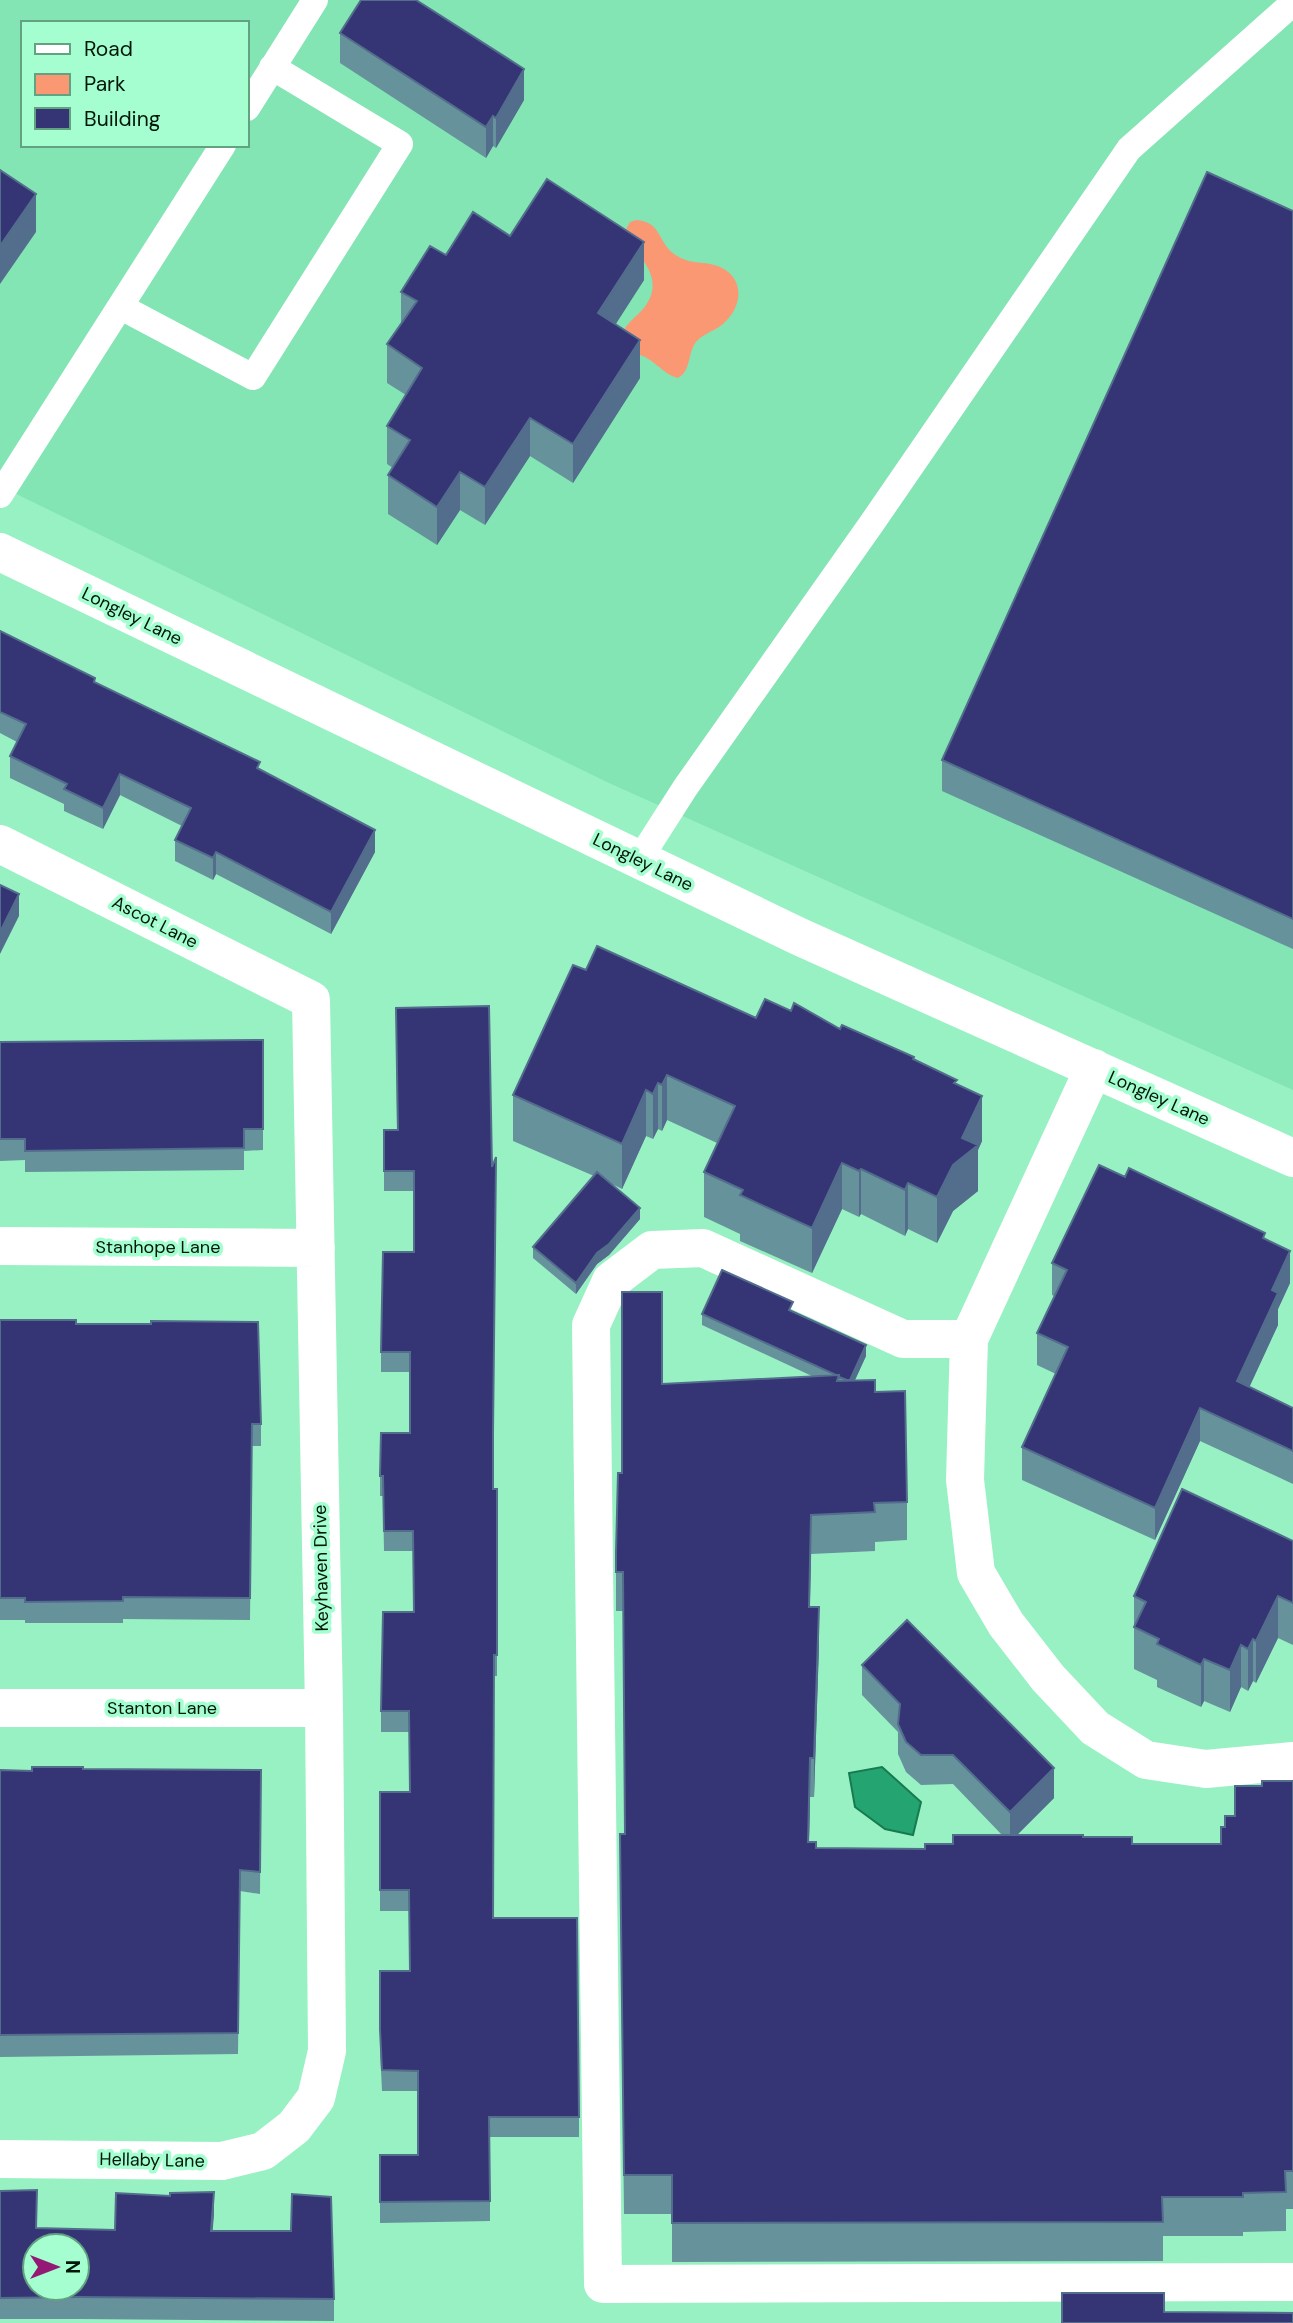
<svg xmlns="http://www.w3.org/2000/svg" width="1293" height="2323" viewBox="0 0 1293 2323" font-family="'DM Sans',sans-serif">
  <rect width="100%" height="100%" fill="#98f1c3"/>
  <!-- built -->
  <path fill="#83e4b4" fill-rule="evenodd" d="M0,0H1293V1090L609,783L0,486ZM23,23H247V145H23Z"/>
  <!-- green -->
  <path fill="#fb9874" d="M636,220C662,222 657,241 674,254C691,266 704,260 720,267C745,278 743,307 723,324C716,330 708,332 700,338C686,349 693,370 678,378C662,374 654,358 637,354L624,330C629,321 637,316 643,309C667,280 641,258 623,235L630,222Z"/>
  <!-- water -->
  <path fill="#23a470" stroke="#187a51" stroke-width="2" d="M882,1767L921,1802L913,1835L885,1829L855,1807L849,1773Z"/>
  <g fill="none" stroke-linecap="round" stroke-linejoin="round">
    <!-- service -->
    <path stroke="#fff" stroke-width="26" d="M247,108L315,0
      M121,307L253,377L400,144L272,67
      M0,495L223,145
      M639,860L685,788L872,523L1129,149L1293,3"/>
    <!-- minor -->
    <path stroke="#fff" stroke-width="38" d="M0,552L800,937L1293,1158
      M0,844L311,1000L324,1708L327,2051L316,2098L294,2127L263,2151L222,2161L0,2159
      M1094,1068L969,1339L965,1480L976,1573L1006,1624L1048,1678L1095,1728L1146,1760L1206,1769L1293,1761
      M0,1246L316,1248
      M969,1339H903L703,1248L652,1250L611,1281L591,1325L603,2284L1293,2282
      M0,1708H324"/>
  </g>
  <!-- wall -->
  <path fill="#66929c" d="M340,33L524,100L496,148L493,146L486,158L340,63Z
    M1293,211V949L942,791V760Z
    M510,236L644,280L616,324L640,378L573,483L530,456L485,525L460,510L437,545L388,514V475L393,468L387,464V426L406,395L387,383V344L401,324V292L446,255Z
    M0,631L260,770L375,852L331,934L216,874L213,880L175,861V840L182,826L120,795L103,829L64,811V804L10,778V756L17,742L0,733Z
    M586,970L756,1018L791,1011L840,1029L914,1059L957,1084L982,1141L978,1150V1191L953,1211L937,1243L908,1229L905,1236L861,1214L859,1217L842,1209L812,1273L740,1241V1234L704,1217V1172L717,1143L667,1120L662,1131L658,1129L653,1139L646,1136L622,1189L612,1184L640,1219L609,1255L597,1264L576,1294L533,1258V1247L594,1176L513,1141V1095Z
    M396,1008L493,1443V1489H497V1676H494L493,1918L579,2117V2137H490V2221L380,2223V2155H418V2091H382L380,2050V1971H410L409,1911H380V1792H410L409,1732H381V1711L413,1612V1551H384L383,1496H380V1476L410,1433V1372H381V1352L414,1252V1191H384V1130H397Z
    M263,1040V1150L244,1151V1170L25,1172V1160L0,1161V1042Z
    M1265,1239L1290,1283L1278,1309V1325L1249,1387L1293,1408V1484L1200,1441L1155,1540L1022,1480V1447L1056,1374L1037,1365V1333L1054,1296L1052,1295V1263Z
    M702,1314L866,1356L855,1380L875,1392L907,1502V1540L875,1542V1551L811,1554L809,1607L819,1645L814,1797H810L809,1842L816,1848L925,1849L1002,1835L953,1784L921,1785L906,1772L898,1754V1732L862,1695V1665L1054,1798L1017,1835L1083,1837L1132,1844H1221L1225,1827L1262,1786L1293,1781V2209H1286V2231L1243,2232V2236H1163V2261L672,2262V2214H624L620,1872L625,1834L623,1611H616V1553L622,1473L662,1384L814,1377L702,1325Z
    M0,1320L76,1324L261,1424V1446H252L250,1620L123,1619V1623H25V1620H0Z
    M1293,1541V1645L1278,1638L1256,1683L1253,1681L1248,1691L1241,1687L1230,1712L1204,1701L1201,1707L1157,1687V1680L1134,1669V1596Z
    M83,1769L261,1770L260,1894L240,1891L238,2054L0,2057V1770L32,1771Z
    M0,2191L37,2212V2228L115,2230L214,2214L212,2231L334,2299V2321L78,2319H0Z"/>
  <!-- shaded-wall -->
  <path fill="#536d8c" d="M524,69V100L496,148V118Z
    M493,116V146L486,158V127Z
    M36,194V232L0,284V246Z
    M644,242V280L598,351V313Z
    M640,340V378L573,483V444Z
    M530,418V456L485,525V487Z
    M460,472V510L437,545V507Z
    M120,774V795L103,829V808Z
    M375,830V852L331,934V912Z
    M216,852V874L213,880V858Z
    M19,894V916L0,954V932Z
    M667,1075V1120L662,1131V1085Z
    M658,1083V1129L653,1139V1094Z
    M646,1090V1136L622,1189V1144Z
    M982,1096V1141L978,1150V1191L953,1211L937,1243V1197L962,1138Z
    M842,1163V1209L812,1273V1228Z
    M861,1169V1214L859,1217V1171Z
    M908,1183V1229L905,1236V1190Z
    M640,1208V1219L609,1255L597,1264L576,1294V1283L597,1253Z
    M1290,1251V1283L1278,1309V1325L1237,1414V1381L1272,1290Z
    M866,1345V1356L849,1393V1381Z
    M1200,1408V1441L1155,1540V1508Z
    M811,1515V1554L809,1645V1607Z
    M1278,1596V1638L1256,1683V1641Z
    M819,1607V1645L814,1797V1758Z
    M1253,1639V1681L1248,1691V1649Z
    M1241,1645V1687L1230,1712V1670Z
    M1204,1659V1701L1201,1707V1665Z
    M810,1758V1797L808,1881V1842Z
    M1054,1768V1798L1010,1842V1812Z
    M214,2192V2214L211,2252V2231Z"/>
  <!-- building -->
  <path fill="#353475" stroke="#536d8c" stroke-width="2" fill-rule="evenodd" d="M361,0H416L524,69L496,118L493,116L486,127L340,33Z
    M0,170L36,194L0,246Z
    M1207,172L1293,211V919L942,760Z
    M547,179L644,242L598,313L640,340L573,444L530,418L485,487L460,472L437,507L388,475L410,440L387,426L422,368L387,344L417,301L401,292L430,246L446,255L473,212L510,236Z
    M0,631L95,678L94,682L260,762L257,768L375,830L331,912L216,852L213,858L175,840L191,808L120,774L103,808L64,789L67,784L10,756L26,724L0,712Z
    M0,885L19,894L0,932Z
    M597,946L756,1018L765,999L791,1011L794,1003L840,1029L842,1025L914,1057L913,1059L957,1080L954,1083L982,1096L962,1138L978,1145L953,1165L937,1197L908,1183L905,1190L861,1169L859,1171L842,1163L812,1228L740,1195L743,1190L704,1172L735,1106L667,1075L662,1085L658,1083L653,1094L646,1090L622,1144L513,1095L573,965L586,970Z
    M489,1006L492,1167L496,1157L493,1433V1489H497V1655H494L493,1918H577L579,2117H489L490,2201L380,2202V2155H418V2071L382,2070L380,2029V1971H410L409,1890H380V1792H410L409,1711H381L383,1612H414L413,1531H384L383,1476H380L381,1433H410V1352H381L383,1252H414V1171H384V1130H398L396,1008Z
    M263,1040V1129H244V1148L25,1151V1139H0V1042Z
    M1099,1165L1125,1177L1129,1168L1265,1233L1263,1238L1290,1251L1272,1290L1278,1293L1237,1381L1293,1408V1451L1200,1408L1155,1508L1022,1447L1068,1347L1037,1333L1067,1270L1052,1263Z
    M597,1172L640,1208L609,1244L597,1253L576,1283L533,1247Z
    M722,1270L793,1302L789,1310L866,1345L850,1380H847L839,1377V1375H836L702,1314Z
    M622,1292H662V1384L839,1375L837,1381L875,1380V1392L905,1391L907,1502L874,1503L875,1512L811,1515L809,1607H819L814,1758H810L808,1842H816V1848L925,1849V1844H953V1835H1083V1837H1132V1844H1221V1827H1225V1816H1235V1786H1262V1781H1293V2171H1285L1286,2192L1243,2193V2197H1162L1163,2222L672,2223V2175H624L620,1834H625L623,1572H616V1553L618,1473H622Z
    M0,1320H76V1324H151V1321L258,1322L261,1424H252L250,1598L123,1597V1601L25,1602V1598H0Z
    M1182,1489L1293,1541V1603L1278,1596L1256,1641L1253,1639L1248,1649L1241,1645L1230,1670L1204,1659L1201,1665L1157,1644L1159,1639L1134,1627L1146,1602L1134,1596Z
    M907,1620L1054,1768L1010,1812L953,1755H921L906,1742L898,1724L900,1704L862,1665Z
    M32,1767H83V1769L261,1770L260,1872L240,1870L238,2033L0,2035V1770L32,1771Z
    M37,2190L36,2228L115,2230L116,2193L170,2196V2193L214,2192L211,2231H291L292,2194L331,2197L334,2299L78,2297L0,2298V2191ZM35,2246H77V2288H35Z
    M1062,2293H1164V2312L1293,2313V2323H1062Z"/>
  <g text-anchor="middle" stroke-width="7" stroke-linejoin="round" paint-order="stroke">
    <!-- street labels -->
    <g font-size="18" fill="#00170a" stroke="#a5fed0">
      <text transform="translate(132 616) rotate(26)" y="6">Longley Lane</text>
      <text transform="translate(643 862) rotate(26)" y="6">Longley Lane</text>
      <text transform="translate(155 922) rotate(27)" y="6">Ascot Lane</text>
      <text transform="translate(1159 1098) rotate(24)" y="6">Longley Lane</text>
      <text x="158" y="1253">Stanhope Lane</text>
      <text transform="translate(321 1568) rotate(-91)" y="6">Keyhaven Drive</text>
      <text x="162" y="1714">Stanton Lane</text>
      <text transform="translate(152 2160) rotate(1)" y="6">Hellaby Lane</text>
    </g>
  </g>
  <!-- legend -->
  <rect x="21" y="21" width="228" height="126" fill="#a5fed0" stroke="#63a281" stroke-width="2"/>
  <rect x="35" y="44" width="35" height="10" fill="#ffffff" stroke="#63a281" stroke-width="2"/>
  <text x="84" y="56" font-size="21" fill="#00170a">Road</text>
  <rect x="35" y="74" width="35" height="21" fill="#fb9874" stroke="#63a281" stroke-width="2"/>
  <text x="84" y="91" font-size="21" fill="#00170a">Park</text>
  <rect x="35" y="108" width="35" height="21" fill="#353475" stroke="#63a281" stroke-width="2"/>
  <text x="84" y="126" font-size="21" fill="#00170a">Building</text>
  <!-- north arrow -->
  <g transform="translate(56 2267) rotate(90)"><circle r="33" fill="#a5fed0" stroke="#63a281" stroke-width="2"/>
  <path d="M0-5L12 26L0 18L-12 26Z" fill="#931975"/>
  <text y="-10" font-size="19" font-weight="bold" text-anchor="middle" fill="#00170a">N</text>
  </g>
</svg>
